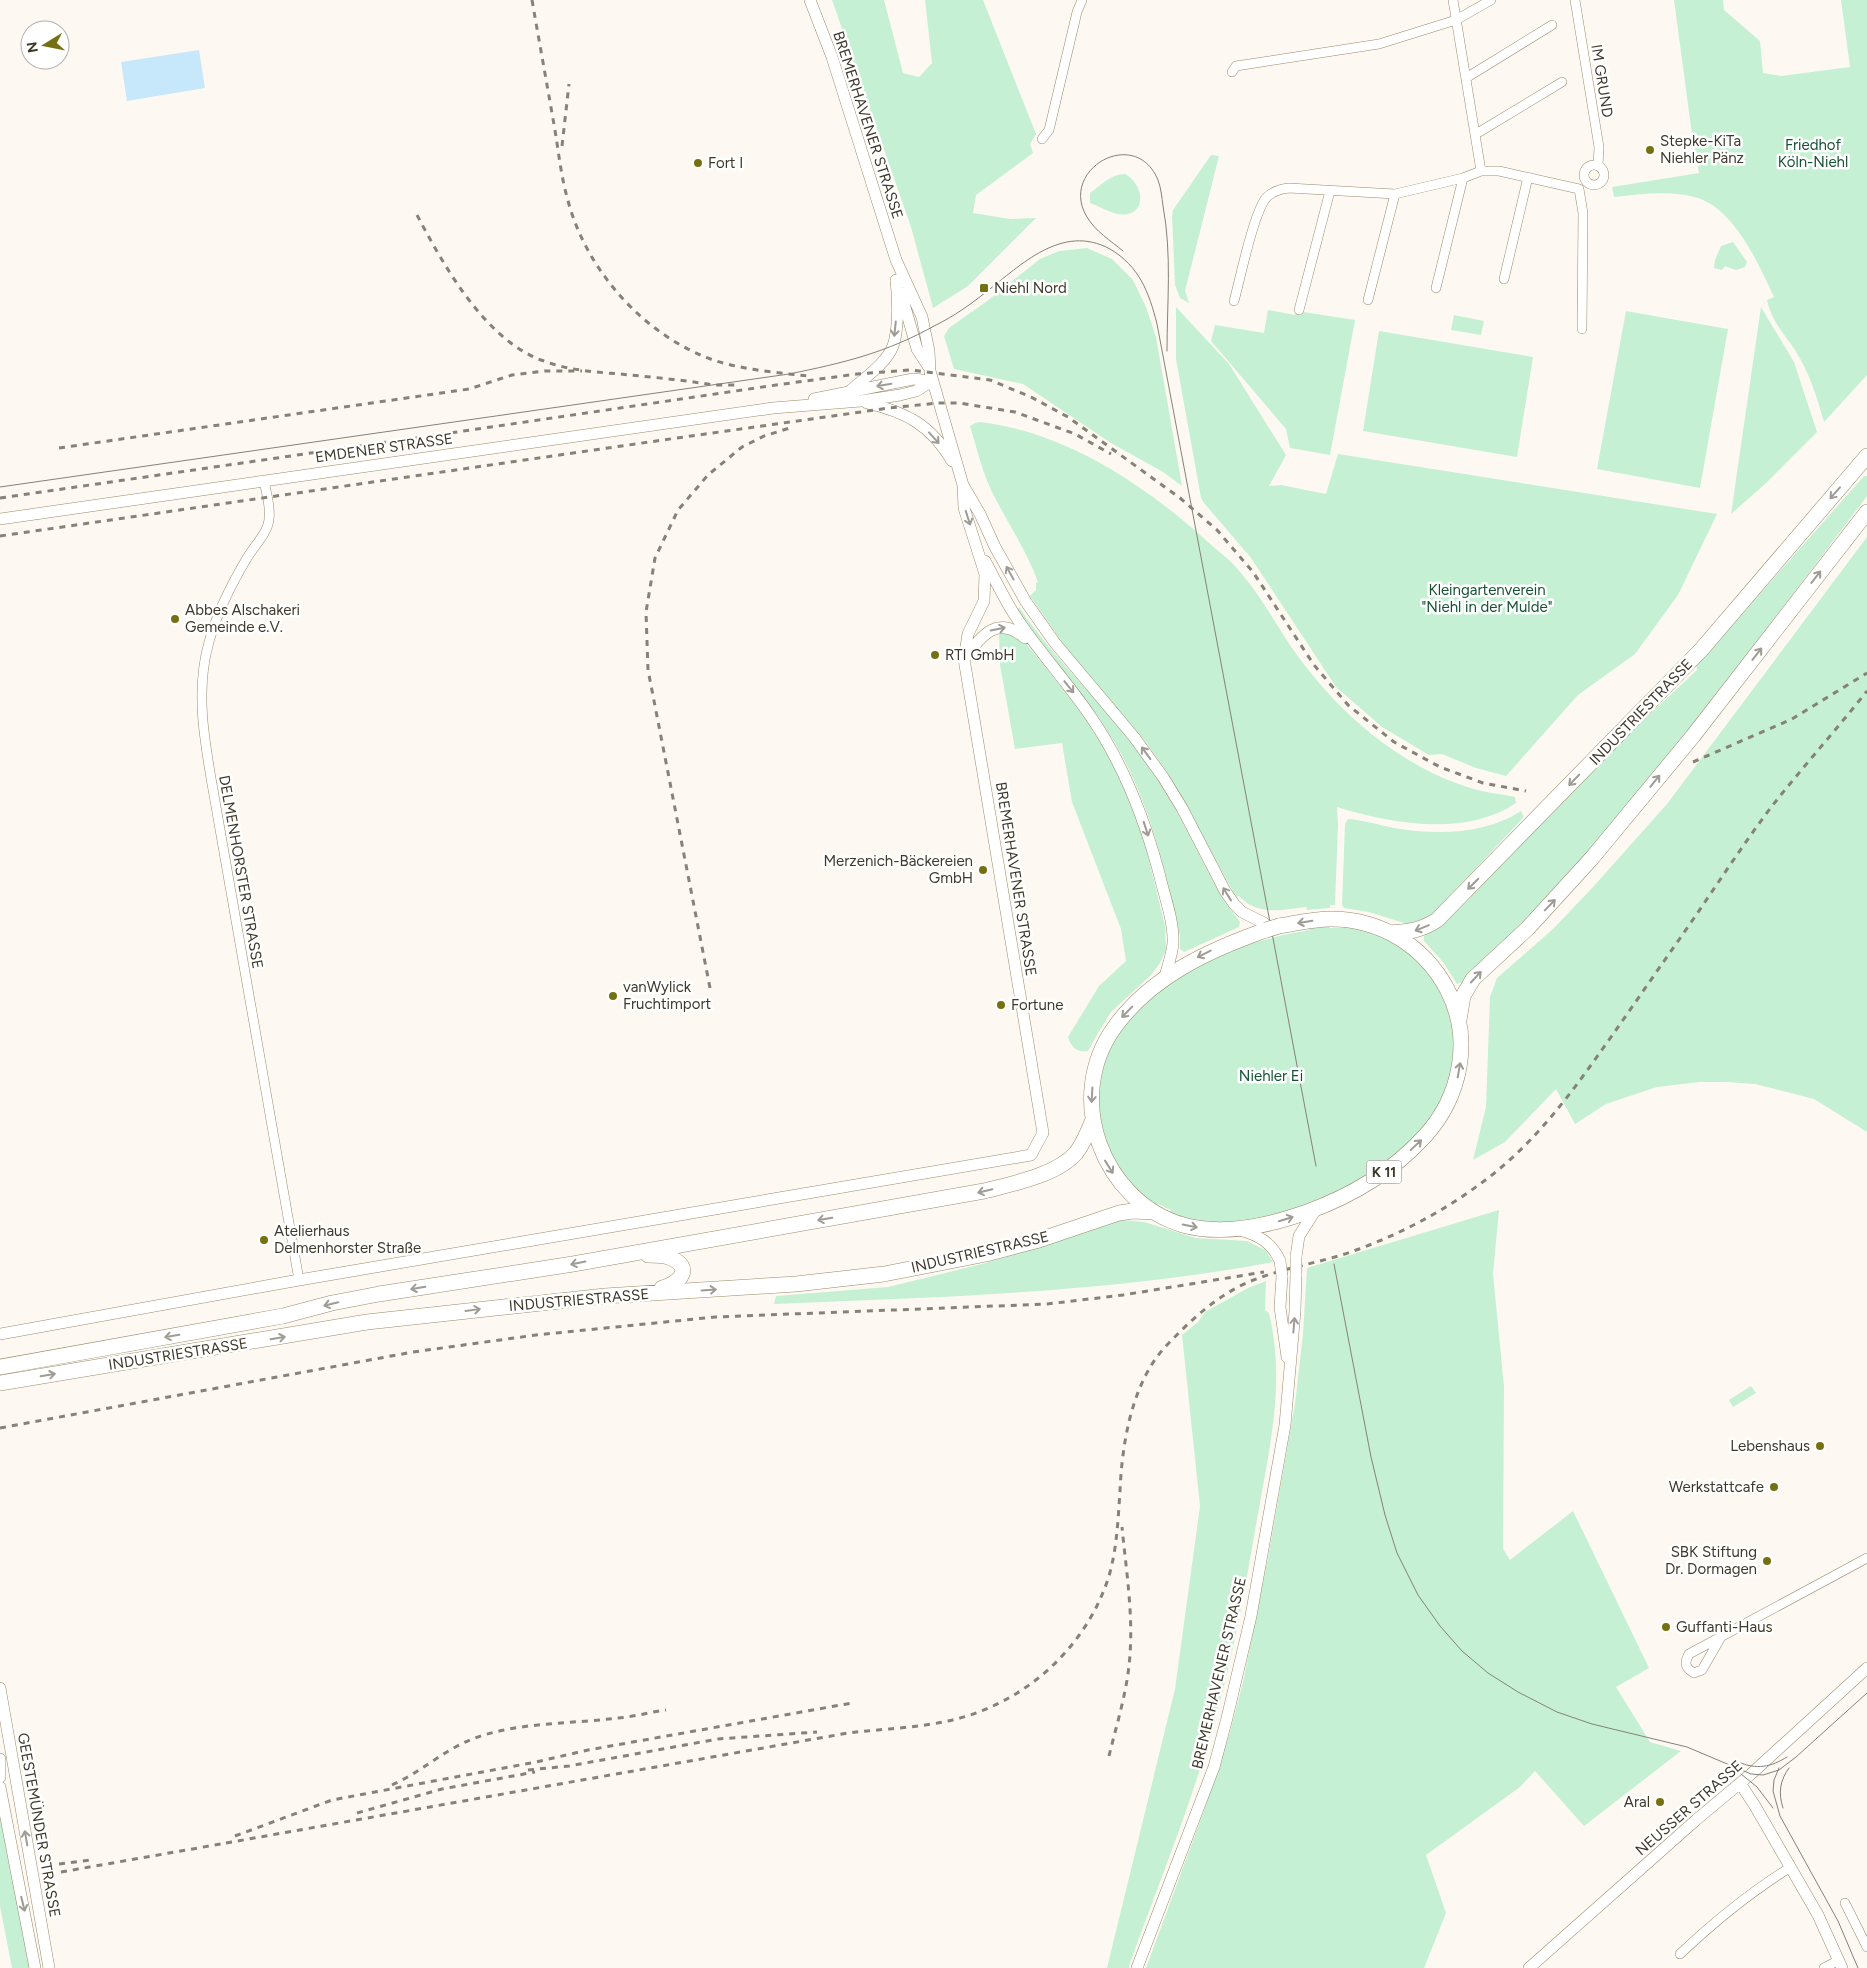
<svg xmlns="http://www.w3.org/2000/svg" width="1867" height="1968" viewBox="0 0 1867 1968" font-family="Figtree,sans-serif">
  <rect width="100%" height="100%" fill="#fdf9f2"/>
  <!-- green -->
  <path fill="#c5f0d4" d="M832,0H884L903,73L919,77L932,63L925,0H983L1036,134L1030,144L1033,153L976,195L973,213L1010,219L1036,218L968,286L933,308L911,227Z
    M1674,0H1723L1724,10L1760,41L1763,73L1781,76L1850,67L1841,0H1867V375L1824,422C1817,397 1809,372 1795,350C1783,332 1772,322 1767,300L1774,297C1759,265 1735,210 1698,198C1671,190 1642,194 1614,197L1612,187L1699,173L1691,127Z
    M1211,155L1219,156L1185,291L1189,303L1180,298L1175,285L1172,216L1173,210Z
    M1125,174C1141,182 1148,209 1128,214C1116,217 1101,207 1090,203V193C1101,185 1111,174 1125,174Z
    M1733,242L1747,262L1745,267L1736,270L1725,266L1722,270L1714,268L1715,260L1721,246Z
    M1087,248L1112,259L1133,280L1146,307L1156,337L1182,486L1163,472L1111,443L1023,384L954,369L944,336L949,328L987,301L1040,259L1059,251Z
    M1176,307L1229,364L1286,455L1269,486L1281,485L1326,494L1338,454L1717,514L1678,595L1635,654L1578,695L1506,776L1476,768L1442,754L1429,755L1382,727L1336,687L1251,558L1204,503L1201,498L1176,359Z
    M1761,307L1794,362L1817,432L1765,484L1731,514Z
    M1268,310L1295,315L1297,311L1355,320L1330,455L1290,448L1286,429L1211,341L1215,325L1264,333Z
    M1626,311L1728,329L1700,488L1597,469Z
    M1454,315L1484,321L1481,335L1451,330Z
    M1379,331L1533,357L1517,457L1363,431Z
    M980,422C1066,432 1145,485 1208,542C1219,552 1232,561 1241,573C1261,596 1275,623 1292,648C1336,711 1399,767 1474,789C1487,793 1502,794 1515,797L1516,803C1466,837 1391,824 1337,807L1338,824L1335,905H1330V908L1307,910L1306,907C1282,910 1257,916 1239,896L1236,897L1169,775L1145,741L1069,652L1030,596L1036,590V583L1038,582C1027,551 1007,522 992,492C982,471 977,449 970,426L975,423Z
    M1864,476H1867V496L1708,707L1591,849L1505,942L1467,975L1462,982L1457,984L1443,962L1424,941V936L1436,928L1637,726L1697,670V665Z
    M1867,537V1132L1814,1099L1755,1084L1727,1082H1700L1657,1087L1606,1104L1575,1124L1556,1089L1505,1142L1473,1160L1486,1107L1490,997L1497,978L1553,929L1593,887L1667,804Z
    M1019,607C1057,664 1109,708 1148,763C1178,807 1197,855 1224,900C1228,908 1235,914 1240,922L1239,927L1184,952L1180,949V936C1164,865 1148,794 1108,732C1081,689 1046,651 1017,610Z
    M999,631L1024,641L1079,709L1096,734L1127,791L1143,836L1165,926L1166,950L1160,963L1151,975L1111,1012L1098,1033L1088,1051C1077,1053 1071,1047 1068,1037L1099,986L1126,961L1121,929L1072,802L1062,743L1015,749L1000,665Z
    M1521,811L1524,817L1429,918L1407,924L1369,912L1344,908L1342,905L1345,824L1348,819C1363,820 1379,825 1394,828C1436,835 1484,835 1521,811Z
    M1330,925V928H1344V925C1439,940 1483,1036 1433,1118C1424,1133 1395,1156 1380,1166C1369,1173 1359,1181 1348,1187C1310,1208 1242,1229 1198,1222C1189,1220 1179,1216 1169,1213L1171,1210L1158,1204L1157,1206L1138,1193L1111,1160L1096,1104L1101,1068L1116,1036L1136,1010L1161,989L1198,965L1241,946L1283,935L1309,930V927Z
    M1499,1210L1493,1274L1504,1386L1503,1549L1510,1560L1573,1511L1649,1668L1616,1687L1650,1742L1681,1751L1584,1826L1535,1771L1520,1787L1426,1855L1446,1913L1424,1968H1146L1205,1808L1230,1732L1243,1682L1268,1558L1295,1404L1303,1334L1307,1268Z
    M1123,1220L1144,1222L1196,1238L1247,1241L1265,1250L1273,1262C1109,1293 940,1297 774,1304L776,1296L888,1287L986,1263Z
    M1266,1281L1265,1310L1269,1313C1285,1380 1271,1441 1259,1508C1247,1576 1236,1645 1217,1712C1194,1798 1159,1882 1129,1966V1968H1107L1175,1689L1200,1506L1182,1335L1198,1322L1205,1312L1248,1288Z
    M1751,1386L1756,1393L1733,1407L1729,1400Z
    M0,1811L31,1968H12L0,1906Z"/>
  <!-- water -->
  <path fill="#c7e8fa" d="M199,50L205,88L127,101L121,62Z"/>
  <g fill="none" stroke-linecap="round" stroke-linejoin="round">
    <defs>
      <path id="street" d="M1453,0L1481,171
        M1575,0L1599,147L1598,166
        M1232,72L1236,66L1379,44L1456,20L1491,0
        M1466,78L1552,25
        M1476,134L1562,82
        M1042,139L1049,130L1077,12L1082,0
        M1584 175a10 10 0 1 1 20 0a10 10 0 1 1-20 0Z
        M1579,189L1583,213L1582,329
        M1504,279L1528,177
        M1436,288L1463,178
        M1368,300L1395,194
        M1234,301C1240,280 1254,210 1267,197C1273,191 1281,189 1289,188L1395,194L1463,178L1481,171H1499L1579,189
        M1299,310L1330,191
        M264,481C266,492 271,507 269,519C268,533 254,546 247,558C231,585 217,612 209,642C194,694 206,749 215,801L299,1280
        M1721,1637L1702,1670L1694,1673C1685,1668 1684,1663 1689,1654L1867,1558
        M1845,1903L1867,1947
        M1680,1954C1714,1922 1750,1892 1791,1867
        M1824,1968L1839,1960"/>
      <path id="secondary" d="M810,0L832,57L896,260L922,317L929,351L930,371L963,485L980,514L995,547L1026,602L1055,643L1134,737L1163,777L1182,808L1225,891L1234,904L1242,912L1264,923
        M901,293L917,349L928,366
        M850,391C864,378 886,364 893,346C899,329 898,298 896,280
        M814,399L913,379L932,381
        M867,403C906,412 931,425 952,461
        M0,519L773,408L861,401L900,395L916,391L932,381
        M985,561C995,579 1004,599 1016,617C1039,652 1068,683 1091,717C1124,765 1144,817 1159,873C1164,895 1174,921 1173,943C1172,956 1167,968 1164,980
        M965,658C982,634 998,615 1025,638
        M1239,1230C1259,1235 1272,1243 1280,1261
        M1296,1257L1299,1236L1316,1209
        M1282,1276L1280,1307L1287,1357
        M0,1334L299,1280L1031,1155L1043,1133L964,659L968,634L984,601L985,574L964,508L963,485
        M0,1688L49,1968
        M0,1759V1777
        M1740,1783L1755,1806L1818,1915L1842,1968
        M0,1787L35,1968
        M1137,1968L1214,1767L1227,1718L1251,1616L1285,1425L1295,1311L1296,1274
        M1529,1968L1696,1820L1751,1774L1867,1668"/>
      <path id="highway" d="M1266,930C1209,950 1150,977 1114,1028C1064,1098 1102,1201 1183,1225C1223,1236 1268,1226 1307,1212C1351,1196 1393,1171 1425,1136C1461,1096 1473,1038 1447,989C1424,946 1381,919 1331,919C1314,919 1297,923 1279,926
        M1390,933C1410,931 1420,931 1437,920L1701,650L1867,456
        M1459,1020L1463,996L1473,979L1528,928L1592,858L1693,736L1867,512
        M648,1255C655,1255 664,1255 671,1258C694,1268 679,1284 662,1288
        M0,1367L283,1316L332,1303L379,1294L573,1264L984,1191C1012,1184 1057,1175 1076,1153C1083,1144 1088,1132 1092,1122
        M0,1383L367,1322L605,1296L796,1284L884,1274L986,1254L1039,1240L1119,1213L1133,1211L1154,1212"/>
    </defs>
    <!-- street casing -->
    <use href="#street" stroke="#9a8a6a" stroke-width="10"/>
    <!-- secondary casing -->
    <use href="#secondary" stroke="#9a8a6a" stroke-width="12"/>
    <!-- highway casing -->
    <use href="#highway" stroke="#9a8a6a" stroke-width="16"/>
    <!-- street -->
    <use href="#street" stroke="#fff" stroke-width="9"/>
    <!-- secondary -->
    <use href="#secondary" stroke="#fff" stroke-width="11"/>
    <!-- highway -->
    <use href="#highway" stroke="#fff" stroke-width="15"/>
    <!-- tram -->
    <path stroke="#878277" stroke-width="1" d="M1123,251C1111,241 1095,231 1087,217C1058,170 1135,125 1158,180C1161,188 1162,198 1163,206C1172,254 1167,303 1167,351
      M0,487L789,374C843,363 886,353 936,325C954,316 970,305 986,292C1021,265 1062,223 1110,249C1139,266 1149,292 1157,324L1316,1166
      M1334,1264L1371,1457L1385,1515L1397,1553L1418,1595L1440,1626L1462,1651L1488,1673L1518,1692L1557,1712L1592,1724L1687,1747L1751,1774L1763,1775L1779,1770L1796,1757L1867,1693
      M1738,1762C1757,1770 1771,1767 1787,1757
      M1779,1768L1774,1780L1773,1791L1780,1816L1838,1921L1858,1968
      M1741,1774L1757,1787L1773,1808
      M1783,1808C1778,1793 1780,1780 1789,1768"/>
    <!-- rail -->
    <path stroke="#878277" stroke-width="3" stroke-dasharray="6 6" stroke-linecap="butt" d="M532,0C539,40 546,79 553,119C558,145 560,172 567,197C585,270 645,337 716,361C746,370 779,373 809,376
      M562,146L569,84
      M417,215C444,266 484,338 541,360C566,370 594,372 620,374C651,377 683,380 714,385H736
      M59,448L469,389L512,375L545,371H582
      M0,498L498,426L776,385L857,374L910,370L990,380L1031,397L1068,417L1180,498L1217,530L1253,572L1314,665L1348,705L1394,742L1440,767L1483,783L1526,791
      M0,536L663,440L889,408L938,403H959L1015,412L1075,434L1111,454
      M1693,762L1792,719L1867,673
      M710,988L648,670L646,612L655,558L678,510L708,475L742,447L764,436L793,427
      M0,1428L413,1352L536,1335L715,1317L1047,1304L1123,1295L1264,1272
      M1109,1756C1117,1723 1128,1689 1130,1654C1133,1612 1126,1569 1122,1527
      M528,1770L569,1766L718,1739L817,1732
      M392,1785C421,1772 445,1749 475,1738C519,1722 571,1724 617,1718C634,1717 650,1712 666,1710
      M357,1813L442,1789L535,1772
      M235,1836L332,1800L536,1762L588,1750L852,1703
      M226,1843L848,1733C881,1729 916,1728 948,1721C1023,1705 1086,1649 1109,1576C1117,1548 1118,1520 1120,1491C1122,1443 1132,1381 1167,1345C1189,1322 1211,1301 1240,1286C1276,1268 1320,1264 1359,1249C1405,1232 1449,1208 1488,1178C1539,1139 1575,1088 1611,1037C1635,1003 1659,968 1683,934C1713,891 1741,847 1772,806C1803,767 1836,730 1867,691
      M59,1864L91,1860
      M61,1872L232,1842"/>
    <defs>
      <path id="secondary-bridge" d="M1296,1257V1274
        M1280,1261L1282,1276"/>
      <path id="highway-bridge" d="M1266,930L1279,926"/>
    </defs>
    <!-- secondary-bridge casing -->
    <use href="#secondary-bridge" stroke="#9a8a6a" stroke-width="12" stroke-linecap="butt"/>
    <!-- highway-bridge casing -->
    <use href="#highway-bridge" stroke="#9a8a6a" stroke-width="16" stroke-linecap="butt"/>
    <!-- secondary-bridge -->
    <use href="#secondary-bridge" stroke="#fff" stroke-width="11"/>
    <!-- highway-bridge -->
    <use href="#highway-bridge" stroke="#fff" stroke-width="15"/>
  </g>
  <!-- one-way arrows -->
  <defs><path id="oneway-shaft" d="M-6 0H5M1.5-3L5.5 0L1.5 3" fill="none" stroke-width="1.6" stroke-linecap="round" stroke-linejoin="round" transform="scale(1.25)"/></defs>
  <g stroke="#9f9c95">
    <use href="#oneway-shaft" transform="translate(895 329) rotate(96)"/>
    <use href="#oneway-shaft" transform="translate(884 385) rotate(170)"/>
    <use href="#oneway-shaft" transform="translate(934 438) rotate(48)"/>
    <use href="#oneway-shaft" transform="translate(1835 493) rotate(131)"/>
    <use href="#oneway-shaft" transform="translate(968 518) rotate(72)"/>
    <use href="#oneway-shaft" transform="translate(1010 573) rotate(-119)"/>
    <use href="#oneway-shaft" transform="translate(1816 577) rotate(-52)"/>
    <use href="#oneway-shaft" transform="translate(998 629) rotate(-11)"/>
    <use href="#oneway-shaft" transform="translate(1757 654) rotate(-52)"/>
    <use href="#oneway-shaft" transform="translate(1069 687) rotate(51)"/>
    <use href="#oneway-shaft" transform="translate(1146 753) rotate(-126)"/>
    <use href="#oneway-shaft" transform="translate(1574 780) rotate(134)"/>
    <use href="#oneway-shaft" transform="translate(1655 781) rotate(-51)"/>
    <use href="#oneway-shaft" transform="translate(1146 829) rotate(72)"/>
    <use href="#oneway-shaft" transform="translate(1473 884) rotate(135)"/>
    <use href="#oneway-shaft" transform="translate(1227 894) rotate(-122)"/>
    <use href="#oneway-shaft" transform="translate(1550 905) rotate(-46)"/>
    <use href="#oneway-shaft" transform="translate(1305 922) rotate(171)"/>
    <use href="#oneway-shaft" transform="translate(1422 928) rotate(158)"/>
    <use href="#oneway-shaft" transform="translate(1204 954) rotate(153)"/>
    <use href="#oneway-shaft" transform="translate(1476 977) rotate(-47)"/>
    <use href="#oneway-shaft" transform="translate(1127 1012) rotate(134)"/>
    <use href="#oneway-shaft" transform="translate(1459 1070) rotate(-80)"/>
    <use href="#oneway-shaft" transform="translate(1092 1095) rotate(93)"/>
    <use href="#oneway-shaft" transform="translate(1416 1145) rotate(-43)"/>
    <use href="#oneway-shaft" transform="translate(1109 1167) rotate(58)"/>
    <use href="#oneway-shaft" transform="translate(985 1191) rotate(167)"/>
    <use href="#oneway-shaft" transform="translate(825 1219) rotate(170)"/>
    <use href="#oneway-shaft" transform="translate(1286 1219) rotate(-17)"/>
    <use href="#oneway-shaft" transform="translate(1190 1226) rotate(12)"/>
    <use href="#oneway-shaft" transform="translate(578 1263) rotate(169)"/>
    <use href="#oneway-shaft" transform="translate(418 1288) rotate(171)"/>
    <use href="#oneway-shaft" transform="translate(709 1290) rotate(-4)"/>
    <use href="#oneway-shaft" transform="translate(331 1304) rotate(167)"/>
    <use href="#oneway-shaft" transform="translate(473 1310) rotate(-8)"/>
    <use href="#oneway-shaft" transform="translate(1294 1325) rotate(-85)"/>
    <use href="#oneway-shaft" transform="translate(172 1336) rotate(170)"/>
    <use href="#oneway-shaft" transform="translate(278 1338) rotate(-9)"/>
    <use href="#oneway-shaft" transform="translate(48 1375) rotate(-9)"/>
    <use href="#oneway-shaft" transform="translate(26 1838) rotate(-100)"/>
    <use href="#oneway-shaft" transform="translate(23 1904) rotate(76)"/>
  </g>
  <!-- markers -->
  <g fill="#757112" stroke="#fff" stroke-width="2">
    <circle cx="1650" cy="150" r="5"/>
    <circle cx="698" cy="163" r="5"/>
    <rect x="979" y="283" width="10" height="10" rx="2.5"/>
    <circle cx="175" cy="619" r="5"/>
    <circle cx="935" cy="655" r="5"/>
    <circle cx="983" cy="870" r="5"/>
    <circle cx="613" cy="996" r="5"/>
    <circle cx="1001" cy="1005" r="5"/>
    <circle cx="264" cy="1240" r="5"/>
    <circle cx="1820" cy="1446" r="5"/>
    <circle cx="1774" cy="1487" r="5"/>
    <circle cx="1767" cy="1561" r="5"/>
    <circle cx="1666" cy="1627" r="5"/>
    <circle cx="1660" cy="1802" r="5"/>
  </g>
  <g text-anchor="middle" stroke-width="5" stroke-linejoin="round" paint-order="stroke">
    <!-- shield labels -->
    <rect fill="#fff" stroke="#79746b" stroke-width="1" x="1366.5" y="1160.5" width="35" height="23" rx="4"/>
    <g font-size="14" font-weight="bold" fill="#3f392b">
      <text x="1384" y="1177">K 11</text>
    </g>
    <!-- street labels -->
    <g font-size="15" fill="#3f392b" stroke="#fff">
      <text transform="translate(1602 81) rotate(81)" y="5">IM GRUND</text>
      <text transform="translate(868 125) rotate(72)" y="5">BREMERHAVENER STRASSE</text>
      <text transform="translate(384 448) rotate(-8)" y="5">EMDENER STRASSE</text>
      <text transform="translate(1641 712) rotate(-46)" y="5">INDUSTRIESTRASSE</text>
      <text transform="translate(241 872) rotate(80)" y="5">DELMENHORSTER STRASSE</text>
      <text transform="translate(1016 879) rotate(81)" y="5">BREMERHAVENER STRASSE</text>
      <text transform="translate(980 1252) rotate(-13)" y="5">INDUSTRIESTRASSE</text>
      <text transform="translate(579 1300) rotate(-5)" y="5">INDUSTRIESTRASSE</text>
      <text transform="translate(178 1354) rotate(-9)" y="5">INDUSTRIESTRASSE</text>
      <text transform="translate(1219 1673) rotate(-77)" y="5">BREMERHAVENER STRASSE</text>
      <text transform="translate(1689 1808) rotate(-41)" y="5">NEUSSER STRASSE</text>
      <text transform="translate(39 1825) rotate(80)" y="5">GEESTEMÜNDER STRASSE</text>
    </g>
    <!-- poi labels -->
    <g font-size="15" fill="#3f392b" stroke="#fff" text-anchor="start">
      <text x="1660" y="146">Stepke-KiTa<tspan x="1660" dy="17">Niehler Pänz</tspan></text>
      <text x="708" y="168">Fort I</text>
      <text x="994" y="293">Niehl Nord</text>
      <text x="185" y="615">Abbes Alschakeri<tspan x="185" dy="17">Gemeinde e.V.</tspan></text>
      <text x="945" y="660">RTI GmbH</text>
      <text x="973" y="866" text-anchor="end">Merzenich-Bäckereien<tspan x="973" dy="17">GmbH</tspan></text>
      <text x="623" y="992">vanWylick<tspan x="623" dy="17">Fruchtimport</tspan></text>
      <text x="1011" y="1010">Fortune</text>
      <text x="274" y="1236">Atelierhaus<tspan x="274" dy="17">Delmenhorster Straße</tspan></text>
      <text x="1810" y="1451" text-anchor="end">Lebenshaus</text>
      <text x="1764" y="1492" text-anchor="end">Werkstattcafe</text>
      <text x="1757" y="1557" text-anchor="end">SBK Stiftung<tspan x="1757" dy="17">Dr. Dormagen</tspan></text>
      <text x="1676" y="1632">Guffanti-Haus</text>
      <text x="1650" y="1807" text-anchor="end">Aral</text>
    </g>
    <!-- park labels -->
    <g font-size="15" fill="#155233" stroke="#fff">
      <text x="1813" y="150">Friedhof<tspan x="1813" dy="17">Köln-Niehl</tspan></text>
      <text x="1487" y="595">Kleingartenverein<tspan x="1487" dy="17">"Niehl in der Mulde"</tspan></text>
      <text x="1271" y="1081">Niehler Ei</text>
    </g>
  </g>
  <!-- north arrow -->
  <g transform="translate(45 45) rotate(260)"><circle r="24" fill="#ffffff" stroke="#b2b0aa"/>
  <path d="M0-4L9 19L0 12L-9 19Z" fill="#757112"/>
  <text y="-8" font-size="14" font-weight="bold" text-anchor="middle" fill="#3f392b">N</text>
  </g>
</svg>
